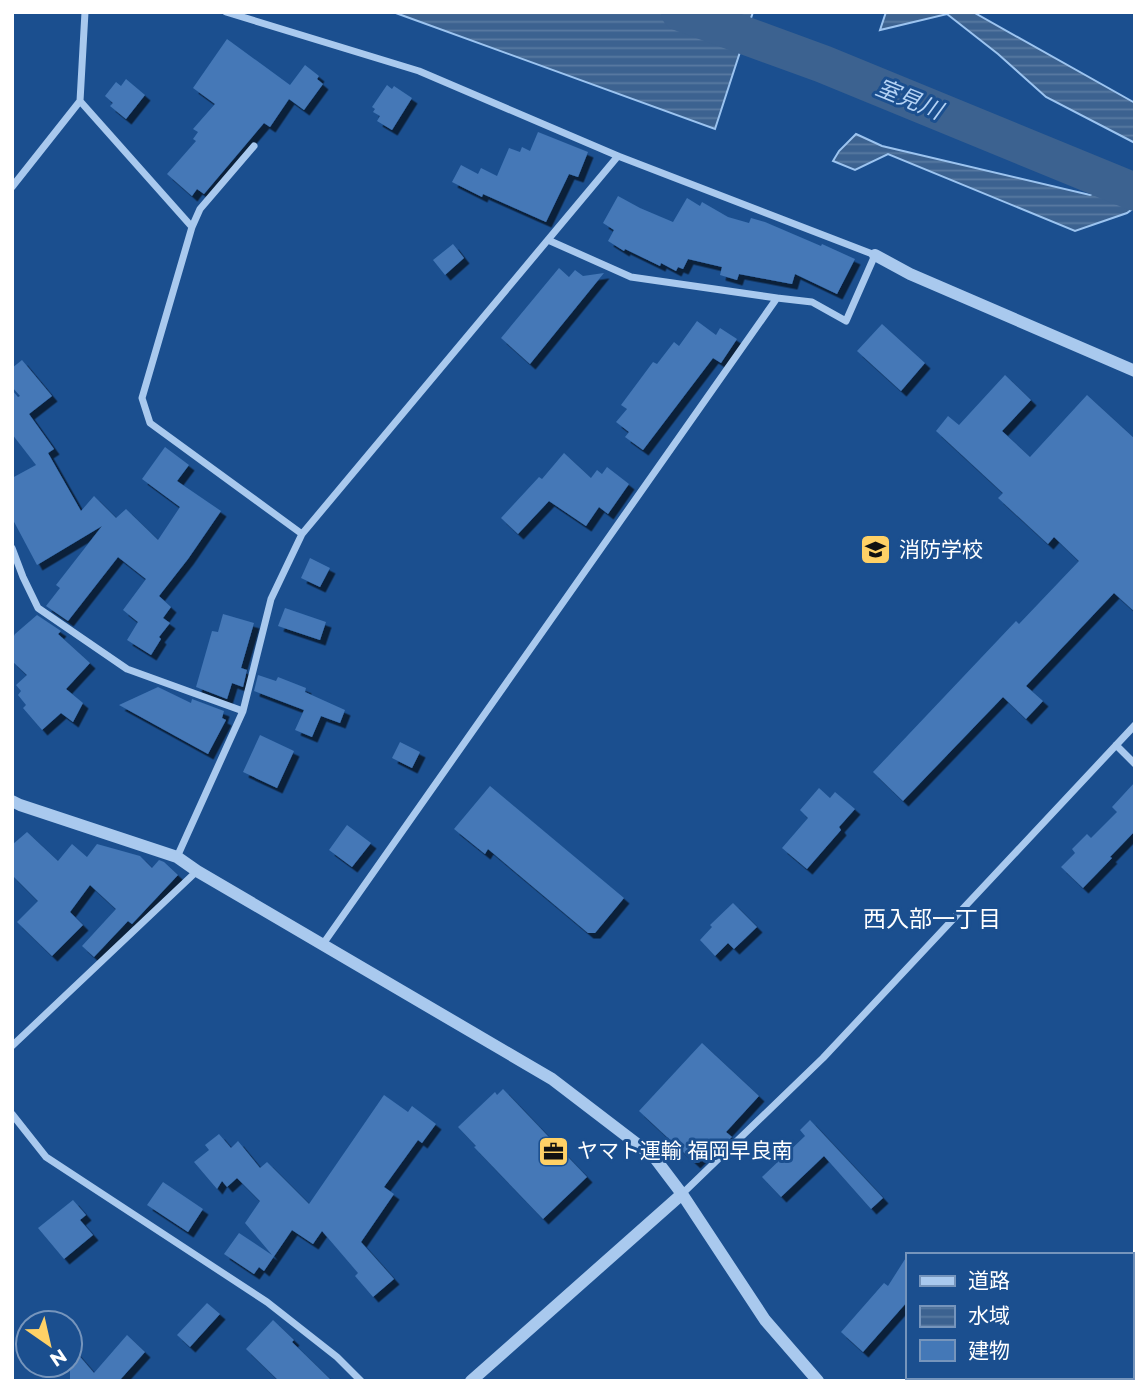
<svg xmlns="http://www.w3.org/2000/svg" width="1147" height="1393" viewBox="0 0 1147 1393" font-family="Montserrat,'Noto Sans JP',sans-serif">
  <defs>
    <pattern id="water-rules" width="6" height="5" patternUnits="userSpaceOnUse" patternTransform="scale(1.75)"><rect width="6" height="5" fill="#3c6290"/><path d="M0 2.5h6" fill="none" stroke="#597aa1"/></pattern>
    <filter id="shadow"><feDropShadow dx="5.5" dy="5.5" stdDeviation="0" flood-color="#0009"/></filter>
  </defs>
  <rect width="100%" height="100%" fill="#1b4f8f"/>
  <!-- water -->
  <path fill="url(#water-rules)" stroke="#9cc4f0" stroke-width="2" d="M393,12H753L715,129Z
    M886,12H973L1135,103V143L1046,97L998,54L947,14L880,30Z
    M856,134L882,146L1090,195L1135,176V207L1127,213L1075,231L888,154L855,170L833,161L839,151Z"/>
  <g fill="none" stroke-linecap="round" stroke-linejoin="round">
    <!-- river -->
    <path stroke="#3c6290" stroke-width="38" d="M680,12L823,64L1135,192"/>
  </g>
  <!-- building -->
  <path fill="#4478b7" filter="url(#shadow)" d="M227,39L290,85L305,65L319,76L317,79L323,84L304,110L289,99L270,127L264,123L204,194L197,189L192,196L167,174L196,141L193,139L198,132L193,129L215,104L193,88Z
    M126,79L145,95L126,119L110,106L113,103L105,96L116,82L121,86Z
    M387,85L392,89L394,86L412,98L392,130L377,121L380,116L373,112L375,109L372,107Z
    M538,132L588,152L578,177L569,174L546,222L483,194L482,197L452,182L461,165L478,174L481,168L497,176L509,148L520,152L522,147L530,151Z
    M618,196L640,208L673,222L687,198L700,206L702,202L728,217L749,223L751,218L765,222L821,246L822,244L855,259L837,294L795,274L792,284L739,274L737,280L720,275L722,267L688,259L683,269L678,267L676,271L661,263L660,266L625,249L624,251L608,241L614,230L603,223Z
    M453,244L464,258L445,275L433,260Z
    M559,268L569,277L575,270L583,276L604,273L530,364L501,338Z
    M697,321L716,335L720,328L737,339L721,363L713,358L643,450L625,437L629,432L616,422L627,409L621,405L653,362L657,364L674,342L679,346Z
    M882,324L925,363L901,391L857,351Z
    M22,360L52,396L29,414L54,449L48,453L81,511L94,496L116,518L126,509L158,540L180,507L142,479L165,447L189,465L177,481L221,511L188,559L159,596L171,607L163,618L170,623L159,637L161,639L151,655L127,640L138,622L123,610L146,579L118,557L68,621L46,606L60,588L56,585L102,526L37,565L12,518V478L36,465L12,434V390L18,397L20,396L12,387V368Z
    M1005,375L1031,400L1002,431L1030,457L1087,395L1135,439V612L1114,593L1026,686L1043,701L1026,719L1003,697L903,801L873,772L1016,621L1019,624L1079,561L1054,537L1048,544L998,498L1003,493L936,431L948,416L959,425Z
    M564,453L591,478L597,470L602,474L607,467L629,484L608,514L599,507L586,526L549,501L518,534L501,518L539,477L542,479Z
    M310,558L330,568L320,587L301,578Z
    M285,608L326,622L320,640L278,626Z
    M223,614L254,623L241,668L247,670L243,687L232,683L227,699L196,687L212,631L218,632Z
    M37,615L61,631L58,634L90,663L66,689L83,703L73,722L61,713L42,730L23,708L26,705L18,695L21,691L16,685L27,675L12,661V640L15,634Z
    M258,675L276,681L278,677L306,688L305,692L345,710L340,723L321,716L312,737L295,730L304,710L254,691Z
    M158,687L191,703L192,699L224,711L222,718L226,720L208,754L119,705Z
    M260,735L294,751L277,788L243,772Z
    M400,742L420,752L412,768L392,758Z
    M1135,782V831L1110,857L1112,858L1083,888L1061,867L1075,853L1072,849L1087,834L1091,838L1117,812L1112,807Z
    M490,786L624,898L595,933H588L488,849L485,854L454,829Z
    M819,788L830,798L835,792L855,809L839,827L841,830L807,869L782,848L808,818L800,810Z
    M347,825L371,843L352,867L329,850Z
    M27,832L58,861L72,844L87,857L97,844L140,856L152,868L159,860L164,862L178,875L132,924L128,921L94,957L82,946L116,909L90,885L70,912L83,925L52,956L17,922L38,901L12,875V845Z
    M733,903L757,927L734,949L728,943L715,956L700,940L712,927L710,925Z
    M702,1043L759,1096L726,1132L732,1137L718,1150L713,1145L695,1163L639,1111Z
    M503,1089L587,1177L543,1219L474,1147L476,1146L458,1127L495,1092L497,1095Z
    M384,1095L408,1112L412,1106L436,1124L422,1143L418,1140L384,1187L394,1194L361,1242L394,1279L373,1297L355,1276L358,1273L322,1231L313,1244L292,1230L264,1271L259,1267L254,1274L224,1254L239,1233L272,1255L245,1223L260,1201L237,1178L227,1187L222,1181L217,1189L194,1162L209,1150L205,1145L219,1134L231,1148L238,1141L260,1168L267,1162L309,1204Z
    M810,1120L883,1198L871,1209L824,1156L781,1197L762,1177L805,1136L800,1130Z
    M163,1182L203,1209L188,1232L147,1205Z
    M73,1200L86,1215L80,1220L93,1235L64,1259L38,1228Z
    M907,1256V1302L863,1352L841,1332L884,1283L888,1286Z
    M207,1303L220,1314L190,1347L177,1335Z
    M273,1320L294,1340L292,1342L332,1381H279L246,1349Z
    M127,1335L145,1352L119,1381H70V1345L94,1373Z"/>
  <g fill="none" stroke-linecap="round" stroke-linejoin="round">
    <!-- minor -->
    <path stroke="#a9c9ee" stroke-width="7" d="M226,12L419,71L618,156L875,255L846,321L812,302L777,298L323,944
      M80,101L192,227
      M254,146L200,209L192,227L142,398L150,423L302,534
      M12,187L80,101L85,12
      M548,240L631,277L777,298
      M12,548L23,577L38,608L127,669L243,711
      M1116,745L1135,764
      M177,857L243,711L271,599L302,534L618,156
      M12,1046L197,871
      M12,1114L46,1157L267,1302L337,1357L361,1381
      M682,1194L823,1058L1135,725
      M1131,1302L1135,1298
      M1035,1381L1039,1377"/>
    <!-- tertiary -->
    <path stroke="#a9c9ee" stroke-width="12" d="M875,255L910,274L1135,371
      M12,801L20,805L177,857L197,871L552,1079L654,1157L682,1194L765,1320L818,1381
      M471,1381L682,1194"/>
  </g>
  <!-- icons -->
  <defs>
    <symbol id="school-square" viewBox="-11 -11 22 22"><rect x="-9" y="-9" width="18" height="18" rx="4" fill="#ffd166" stroke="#1b4f8f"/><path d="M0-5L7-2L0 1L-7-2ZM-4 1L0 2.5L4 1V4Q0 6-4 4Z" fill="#111"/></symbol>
    <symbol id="office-square" viewBox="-11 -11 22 22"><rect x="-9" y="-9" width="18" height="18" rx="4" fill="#ffd166" stroke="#1b4f8f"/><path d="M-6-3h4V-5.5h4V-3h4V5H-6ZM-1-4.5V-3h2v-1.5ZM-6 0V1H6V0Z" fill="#111"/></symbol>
  </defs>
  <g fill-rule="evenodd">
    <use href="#school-square" x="858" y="532" width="35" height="35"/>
    <use href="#office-square" x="536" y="1134" width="35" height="35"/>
  </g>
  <g text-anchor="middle" stroke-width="6" stroke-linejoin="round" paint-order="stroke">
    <!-- poi labels -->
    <g font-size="21" fill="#fff" stroke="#1b4f8f" text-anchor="start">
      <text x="899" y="557">消防学校</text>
      <text x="577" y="1158">ヤマト運輸 福岡早良南</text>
    </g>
    <!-- water labels -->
    <g font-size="23" font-style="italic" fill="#b5d3f5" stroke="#1b4f8f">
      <text transform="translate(909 99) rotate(22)" y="8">室見川</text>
    </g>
    <!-- neighbourhood labels -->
    <g font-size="23" fill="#fff" stroke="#1b4f8f">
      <text x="932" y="927">西入部一丁目</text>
    </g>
  </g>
  <!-- border -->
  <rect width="1147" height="1393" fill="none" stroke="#ffffff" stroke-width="28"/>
  <!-- legend -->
  <rect x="906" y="1253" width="228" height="126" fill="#1b4f8f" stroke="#7695bc" stroke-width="2"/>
  <rect x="920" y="1276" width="35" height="10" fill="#a9c9ee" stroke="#7695bc" stroke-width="2"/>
  <text x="968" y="1288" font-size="21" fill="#ffffff">道路</text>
  <rect x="920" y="1306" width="35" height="21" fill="url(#water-rules)" stroke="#7695bc" stroke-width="2"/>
  <text x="968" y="1323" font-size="21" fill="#ffffff">水域</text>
  <rect x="920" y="1340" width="35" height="21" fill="#4478b7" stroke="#7695bc" stroke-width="2"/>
  <text x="968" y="1358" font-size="21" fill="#ffffff">建物</text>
  <!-- north arrow -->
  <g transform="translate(49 1344) rotate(146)"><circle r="33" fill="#1b4f8f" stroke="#7695bc" stroke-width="2"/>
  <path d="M0-5L12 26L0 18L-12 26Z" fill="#ffd166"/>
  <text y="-10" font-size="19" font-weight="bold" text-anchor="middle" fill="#ffffff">N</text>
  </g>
</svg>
